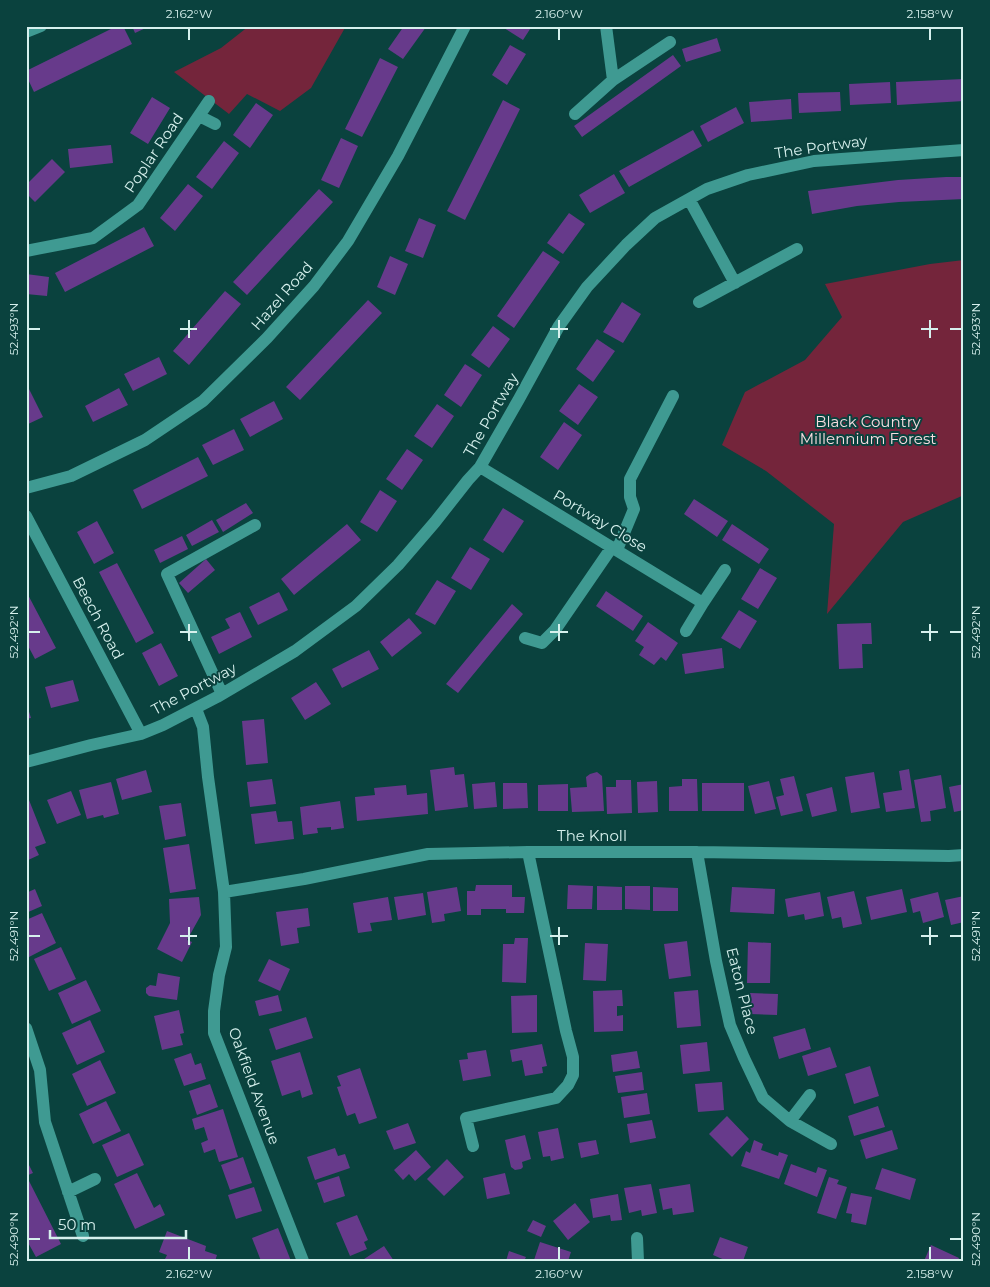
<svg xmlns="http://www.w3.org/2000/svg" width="990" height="1287" viewBox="0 0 990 1287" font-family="Montserrat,sans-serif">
  <rect width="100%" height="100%" fill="#0a423e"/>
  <!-- green -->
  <path fill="#74253b" d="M249,26H346L311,88L280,111L247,94L229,114L174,72L221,48Z
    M964,260V495L903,522L827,614L834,524L766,471L722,445L745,392L805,360L842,317L825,284L930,264Z"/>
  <!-- building -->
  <path fill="#673a8b" d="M117,26H123L132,44L34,92L26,75V71Z
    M132,26H150L135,33Z
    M404,26L426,27L403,59L388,49Z
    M505,26H532L523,40L504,28Z
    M717,38L721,51L686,62L682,49Z
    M510,45L526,54L507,85L492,75Z
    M673,55L681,66L582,137L574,126Z
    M380,58L398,67L362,137L345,129Z
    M964,79V101L897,105L896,82Z
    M890,82L891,103L850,105L849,84Z
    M840,92L841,111L799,113L798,93Z
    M152,97L170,108L148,144L130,133Z
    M791,99L792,119L751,122L749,102Z
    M503,100L520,109L465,220L447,211Z
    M256,103L273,115L250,148L233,135Z
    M736,107L744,123L708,142L700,126Z
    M693,130L702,146L629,187L619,171Z
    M341,138L358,146L339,188L321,180Z
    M224,141L239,153L212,189L196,177Z
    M111,145L113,163L70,168L68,149Z
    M52,159L65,172L35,202L26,193V185Z
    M614,174L625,193L590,213L579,195Z
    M946,177H964V199L899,202L857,206L812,214L808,191L898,180Z
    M188,184L203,196L175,231L160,218Z
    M319,189L333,202L247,295L233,282Z
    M569,213L585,224L563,254L547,243Z
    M419,218L436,225L423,258L405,251Z
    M144,227L154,246L65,292L55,273Z
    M543,251L560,262L514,328L497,316Z
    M390,256L408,264L395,295L377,287Z
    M26,274L49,277L47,296L26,294Z
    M225,291L241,304L189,365L173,351Z
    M368,300L382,313L300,400L286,387Z
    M622,302L641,314L623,343L603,332Z
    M493,326L510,339L489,368L471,355Z
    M597,339L615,351L593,382L576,369Z
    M159,357L167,374L133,391L124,374Z
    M465,364L482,375L461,407L444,395Z
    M26,383L43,417L26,425Z
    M579,384L598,397L578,425L559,411Z
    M119,388L128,405L93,422L85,406Z
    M274,401L283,419L250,437L240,419Z
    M437,404L454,416L432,448L414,436Z
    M564,422L582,435L558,470L540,457Z
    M234,429L244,450L213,465L202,445Z
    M407,449L423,460L402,490L386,479Z
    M198,457L208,476L142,509L133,490Z
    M380,490L397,501L377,532L360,522Z
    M694,499L728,521L717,537L684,514Z
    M246,503L253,513L223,532L216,520Z
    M503,508L524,521L503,553L483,540Z
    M212,520L219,532L192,546L186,535Z
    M97,521L114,553L94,564L77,532Z
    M347,524L361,540L294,595L281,579Z
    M732,524L769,549L759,564L722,540Z
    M182,536L188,549L160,563L154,550Z
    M470,547L490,559L471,590L451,578Z
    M206,559L215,570L188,593L179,583Z
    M117,563L154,633L136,643L99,572Z
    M760,568L777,578L758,609L741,599Z
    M437,580L456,591L435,625L415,614Z
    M26,591L56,648L35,659L26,642Z
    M606,591L643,616L633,631L596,606Z
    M279,592L288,610L258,625L249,607Z
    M512,604L523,614L458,693L446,684Z
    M739,610L757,621L740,649L721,638Z
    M240,612L252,637L219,654L211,637L230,628L225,619Z
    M409,618L422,633L392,657L380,642Z
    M648,622L678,643L666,661L661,657L654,665L639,655L644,647L635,641Z
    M871,623L872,644H862L863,668L839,669L837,624Z
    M161,643L178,676L159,686L142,653Z
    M722,648L724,668L685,674L682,654Z
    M369,650L379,669L342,688L332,669Z
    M73,680L79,701L51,708L45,687Z
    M316,682L331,704L305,720L291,698Z
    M26,702L31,718L26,719Z
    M264,719L268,763L246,765L242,721Z
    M454,767L455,775L464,774L468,807L435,811L430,770Z
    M909,769L915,808L886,812L883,793L902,790L899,771Z
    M146,770L152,792L122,800L116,779Z
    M597,772L602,776L604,811L572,812L570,788L587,787L586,777L590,774Z
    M874,772L880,808L851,813L845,777Z
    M941,775L946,808L930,811L931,821L921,822L914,780Z
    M794,776L803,811L781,816L776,797L784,795L780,779Z
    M272,779L276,804L250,807L247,782Z
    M682,779H697L698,811H669V787L682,786Z
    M616,780H631L632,813L607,814L606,787H616Z
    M657,781L658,812L638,813L637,782Z
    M769,781L776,809L755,814L748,786Z
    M111,782L119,814L104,818L103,815L87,819L79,790Z
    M495,782L497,807L474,809L472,784Z
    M503,783H527L528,808L503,809Z
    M702,783H744V811H702Z
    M568,784V811H538V785Z
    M964,784V810L954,812L949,787Z
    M406,785L407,795L427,793L428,814L357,821L355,797L375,795L374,788Z
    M832,787L837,811L812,817L806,794Z
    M71,791L81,815L57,824L47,800Z
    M29,800L46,843L35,847L39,855L26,861V801Z
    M340,801L344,828L331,830V827L317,828L318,833L303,835L300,807Z
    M181,803L186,836L165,840L159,806Z
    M276,811L278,822L292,821L294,839L255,844L251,814Z
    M189,844L196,889L170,893L163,848Z
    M476,885H512V897H525L524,913H506V909H481V915H467V891H475Z
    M568,885L593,886L592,909H567Z
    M597,886L622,887V910H597Z
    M625,886H650V910L625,909Z
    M457,887L461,911L444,914L445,921L432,923L427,892Z
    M653,887L678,888V911H653Z
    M732,887L775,889L774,914L730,912Z
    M35,889L42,906L26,913V893Z
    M902,889L907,912L871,920L866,897Z
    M854,891L862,924L843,928L841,917L832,919L827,897Z
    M820,892L824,916L805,920L804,914L788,917L785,899Z
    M938,892L944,917L923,923L920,911L913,913L910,899Z
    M423,893L426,915L398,920L394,897Z
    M964,896V922L951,925L945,900Z
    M199,897L201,915L187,940L192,942L182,962L157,949L170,923L169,899Z
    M388,897L392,920L370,923L372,931L358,933L353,903Z
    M308,908L310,926L297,928L299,943L281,946L276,912Z
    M42,913L56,943L29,957L26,951V920Z
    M515,938H528L526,983L502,982L503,944H514Z
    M687,941L691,976L669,979L664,944Z
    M748,942L771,943L770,983H747Z
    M585,943L608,944L606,981L583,980Z
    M61,947L76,979L49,991L34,959Z
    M269,959L290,969L280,991L258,981Z
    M158,973L180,977L177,1000L149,996L146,993V988L150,985L156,986Z
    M86,980L101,1011L72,1024L58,993Z
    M622,990L623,1006H617V1016L623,1015V1031L594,1032L593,991Z
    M698,990L701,1026L677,1028L674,992Z
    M750,993L778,994L777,1015L750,1014Z
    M278,995L282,1011L259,1016L255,1001Z
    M537,995V1032L512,1033L511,996Z
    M179,1010L184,1033L180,1034L183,1045L162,1050L154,1016Z
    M306,1017L313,1038L276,1050L269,1029Z
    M90,1020L105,1052L77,1065L62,1033Z
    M805,1028L811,1049L779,1059L773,1037Z
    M707,1042L710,1071L683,1074L680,1045Z
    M542,1044L547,1066L542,1067L543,1073L525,1076L522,1060L512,1062L510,1050Z
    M830,1047L837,1067L808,1076L802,1056Z
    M486,1050L491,1076L463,1081L459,1060L468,1059L467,1053Z
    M637,1051L640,1068L613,1072L611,1055Z
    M300,1052L313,1094L302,1098L300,1090L282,1096L271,1061Z
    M191,1053L195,1065L201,1063L206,1079L184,1086L174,1059Z
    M100,1060L116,1093L87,1106L72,1074Z
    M870,1066L879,1096L854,1104L845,1074Z
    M360,1068L377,1118L359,1124L355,1113L347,1116L337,1087L341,1086L337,1076Z
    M642,1072L644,1090L618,1093L615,1076Z
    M722,1082L724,1110L698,1112L695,1084Z
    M210,1084L218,1107L197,1115L189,1091Z
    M647,1093L650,1114L624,1118L621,1097Z
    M106,1101L121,1131L93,1144L79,1114Z
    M878,1106L885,1127L854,1136L848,1116Z
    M223,1109L238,1157L219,1162L215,1149L204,1153L201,1143L208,1140L204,1127L195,1130L192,1119Z
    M727,1116L749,1139L732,1157L709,1134Z
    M652,1120L656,1138L630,1143L627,1124Z
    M408,1123L416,1143L394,1150L386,1131Z
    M558,1128L564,1158L551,1161L550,1156L543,1157L538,1132Z
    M892,1130L898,1149L866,1159L860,1140Z
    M129,1133L144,1165L117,1177L102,1145Z
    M525,1135L531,1159L522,1162L523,1167L521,1169L515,1170L511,1167L505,1140Z
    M596,1140L599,1154L581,1158L578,1143Z
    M754,1140L763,1144L761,1150L778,1156L779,1152L788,1155L779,1179L741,1166L746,1151L750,1153Z
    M335,1148L338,1156L345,1154L350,1168L315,1180L307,1157Z
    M416,1150L431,1167L415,1181L409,1174L403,1180L394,1170Z
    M243,1157L252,1183L230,1190L221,1165Z
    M26,1159L33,1173L26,1176Z
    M447,1159L464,1177L444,1196L427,1179Z
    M791,1164L816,1173L818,1167L827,1170L817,1197L784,1184Z
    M882,1168L916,1179L910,1200L875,1189Z
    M137,1173L154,1208L160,1204L165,1215L135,1229L114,1184Z
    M505,1173L510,1194L487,1199L483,1178Z
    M339,1176L345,1196L324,1203L317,1183Z
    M829,1177L839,1180L837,1184L847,1187L836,1219L817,1213Z
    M28,1179L61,1244L36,1257L26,1239V1180Z
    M651,1184L657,1213L642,1216L641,1210L629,1213L624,1188Z
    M690,1184L694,1212L673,1215L672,1208L663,1210L659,1189Z
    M254,1187L262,1211L236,1219L228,1195Z
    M851,1193L872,1197L866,1225L851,1222L852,1214L846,1213Z
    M618,1194L622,1220L611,1221L610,1215L593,1218L590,1199Z
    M575,1203L590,1222L568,1240L553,1221Z
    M357,1215L368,1240L364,1242L367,1249L350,1256L336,1223Z
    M533,1220L546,1226L541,1237L527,1231Z
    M278,1228L291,1261H261L252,1238Z
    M167,1231L206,1246L205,1251L217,1255L215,1261H164L167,1255L159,1252Z
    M720,1237L748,1247L743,1261H727L713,1255Z
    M540,1242L571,1252L568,1261L534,1260Z
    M931,1245L959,1258L958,1261H924Z
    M384,1246L394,1261H361Z
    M509,1251L526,1257L524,1261H506Z"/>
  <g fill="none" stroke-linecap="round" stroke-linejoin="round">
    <!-- minor -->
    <path stroke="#3f9a92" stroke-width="12" d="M606,26L613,80
      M26,32L41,26
      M575,114L613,80L670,42
      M199,116L215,124
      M689,199L735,283
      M26,251L93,238L138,205L209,101
      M699,302L797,249
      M480,467L703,603
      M26,488L71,476L145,440L203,401L267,338L314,286L348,241L398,156L465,26
      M26,516L141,734
      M617,550L634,509L630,497V479L673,396
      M686,631L703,603L725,570
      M525,638L542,643L555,630L612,547
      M222,694L167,574L255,525
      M196,709L203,727L208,777L224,892L226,947L219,975L214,1011V1033L303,1261
      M26,762L91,745L141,734L163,725L217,697L295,651L356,606L398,565L435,522L468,480L480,467L519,399L559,326L587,287L626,245L655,218L707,189L748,175L814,161L964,150
      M697,852L716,961L730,1025L744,1058L763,1098L790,1121L831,1144
      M224,892L304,879L428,854L528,852H697L949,856L964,855
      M26,1028L40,1070L45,1122L83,1236
      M790,1121L810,1095
      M473,1146L466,1118L556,1098L568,1085L573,1075V1057L566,1031L528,852
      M68,1192L95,1179
      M637,1238L638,1261"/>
  </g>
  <!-- ticks -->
  <path fill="none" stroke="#d6f0ed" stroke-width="2" d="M189,28V40M559,28V40M930,28V40M189,320V338M559,320V338M930,320V338M28,329H40M180,329H197M550,329H568M921,329H938M950,329H962M189,624V641M559,624V641M930,624V641M28,632H40M180,632H197M550,632H568M921,632H938M950,632H962M189,927V945M559,927V945M930,927V945M28,936H40M180,936H197M550,936H568M921,936H938M950,936H962M28,1239H40M950,1239H962M189,1247V1260M559,1247V1260M930,1247V1260"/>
  <g text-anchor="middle" stroke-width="4" stroke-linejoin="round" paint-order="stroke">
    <!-- street labels -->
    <g font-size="15" fill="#d6f0ed" stroke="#0a423e">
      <text transform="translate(821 147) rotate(-8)" y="5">The Portway</text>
      <text transform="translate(154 153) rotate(-56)" y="5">Poplar Road</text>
      <text transform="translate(282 296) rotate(-49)" y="5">Hazel Road</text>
      <text transform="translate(491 415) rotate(-60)" y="5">The Portway</text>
      <text transform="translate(600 521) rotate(31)" y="5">Portway Close</text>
      <text transform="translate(98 618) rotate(62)" y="5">Beech Road</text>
      <text transform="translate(194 689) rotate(-28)" y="5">The Portway</text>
      <text x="592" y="841">The Knoll</text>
      <text transform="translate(742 991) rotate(76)" y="5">Eaton Place</text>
      <text transform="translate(254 1086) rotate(70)" y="5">Oakfield Avenue</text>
    </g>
    <!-- park labels -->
    <g font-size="15" fill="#f9dce0" stroke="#0a423e">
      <text x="868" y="427">Black Country<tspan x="868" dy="17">Millennium Forest</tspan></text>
    </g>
  </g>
  <!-- border -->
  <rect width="990" height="1287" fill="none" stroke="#0a423e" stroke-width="55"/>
  <!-- scale -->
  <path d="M50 1230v8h136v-8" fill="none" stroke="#d6f0ed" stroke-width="2.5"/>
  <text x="58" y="1230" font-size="15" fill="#d6f0ed" stroke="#0a423e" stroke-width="4" paint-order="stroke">50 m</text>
  <rect x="28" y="28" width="934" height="1232" fill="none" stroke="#d6f0ed" stroke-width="2"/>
  <g font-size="12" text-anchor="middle" fill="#d6f0ed">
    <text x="189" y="18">2.162°W</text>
    <text x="559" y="18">2.160°W</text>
    <text x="930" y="18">2.158°W</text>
    <text transform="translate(14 329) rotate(-90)" y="4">52.493°N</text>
    <text transform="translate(976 329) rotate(-90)" y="4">52.493°N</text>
    <text transform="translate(14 632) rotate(-90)" y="4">52.492°N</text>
    <text transform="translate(976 632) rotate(-90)" y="4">52.492°N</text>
    <text transform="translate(14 936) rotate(-90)" y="4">52.491°N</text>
    <text transform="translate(976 936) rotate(-90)" y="4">52.491°N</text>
    <text transform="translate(14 1239) rotate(-90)" y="4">52.490°N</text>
    <text transform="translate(976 1239) rotate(-90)" y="4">52.490°N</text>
    <text x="189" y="1278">2.162°W</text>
    <text x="559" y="1278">2.160°W</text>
    <text x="930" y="1278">2.158°W</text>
  </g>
</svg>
